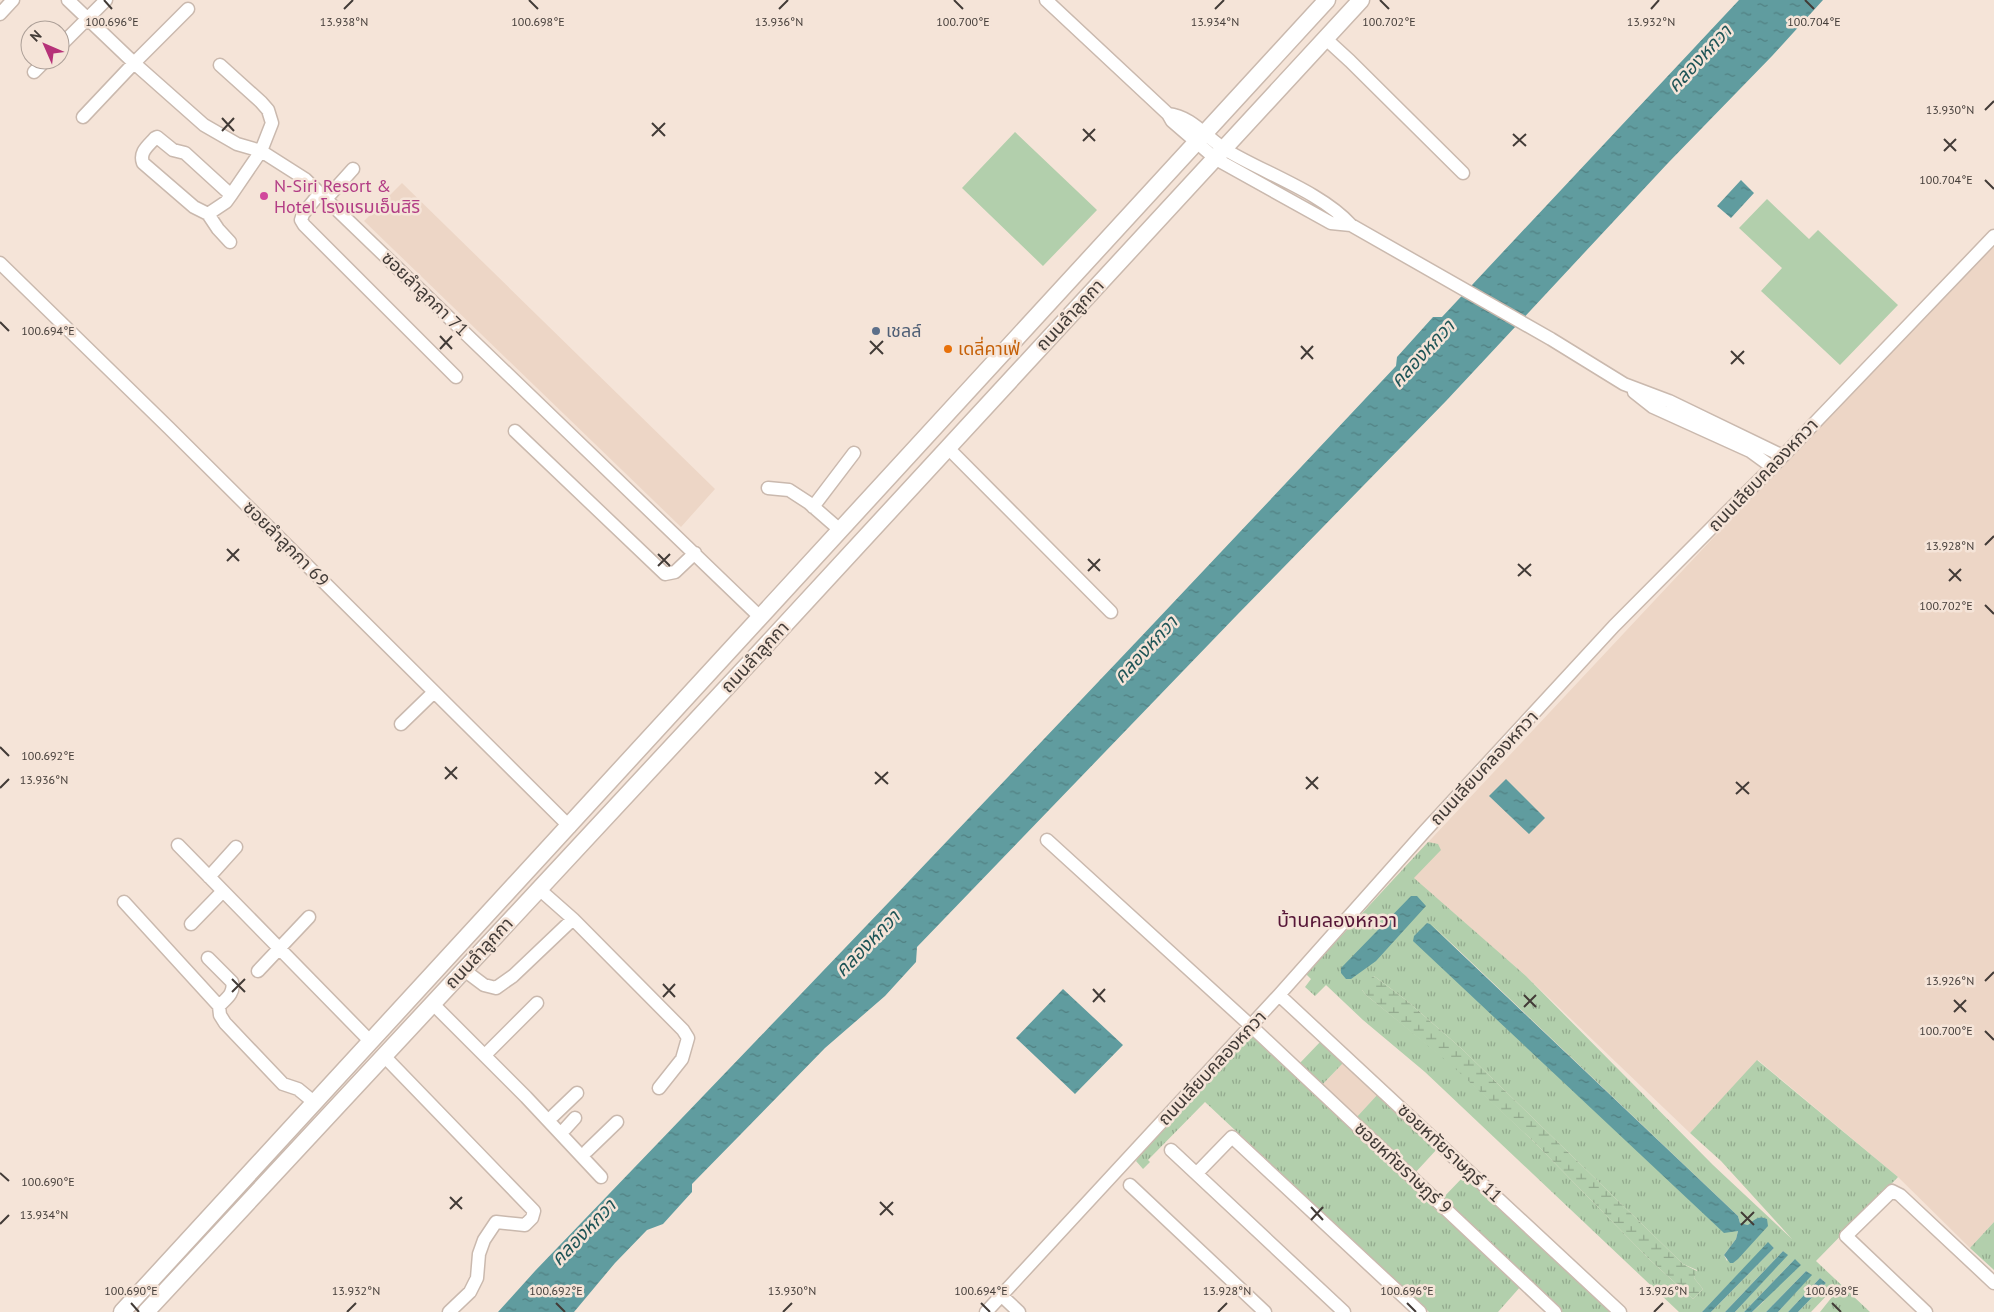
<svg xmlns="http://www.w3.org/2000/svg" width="1994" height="1312" viewBox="0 0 1994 1312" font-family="'PT Sans','Noto Sans Thai',sans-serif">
  <defs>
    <pattern id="grass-tufts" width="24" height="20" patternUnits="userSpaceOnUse" patternTransform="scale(1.25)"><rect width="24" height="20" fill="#b2cfac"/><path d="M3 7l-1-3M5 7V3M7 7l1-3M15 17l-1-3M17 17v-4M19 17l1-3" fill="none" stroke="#92a98d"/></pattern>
    <pattern id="wetland-marsh" width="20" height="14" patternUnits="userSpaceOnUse" patternTransform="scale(1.25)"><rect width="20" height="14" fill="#b2cfac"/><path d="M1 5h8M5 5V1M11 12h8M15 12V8" fill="none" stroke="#92a98d"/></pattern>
    <pattern id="water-ripples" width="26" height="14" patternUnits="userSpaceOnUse" patternTransform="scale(1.25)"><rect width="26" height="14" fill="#609c9f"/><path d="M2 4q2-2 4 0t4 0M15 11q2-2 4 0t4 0" fill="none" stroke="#518082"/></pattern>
  </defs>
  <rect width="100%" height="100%" fill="#f5e4d8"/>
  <!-- built -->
  <path fill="#edd6c6" d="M402,183L715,489L681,527L364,221Z
    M1994,238V1222L1970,1248L1898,1177L1758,1060L1690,1133L1526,976L1403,869Z
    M1344,1062L1378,1094L1355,1119L1321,1086Z"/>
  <!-- grass -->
  <path fill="url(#grass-tufts)" fill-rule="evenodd" d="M1428,842L1438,844L1441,850L1414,878L1526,976L1713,1165L1792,1239L1721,1161L1690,1133L1757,1060L1898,1177L1816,1261L1870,1312H1820L1832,1297L1830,1292L1811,1312H1798L1826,1283L1820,1278L1788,1312H1778L1811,1275L1806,1271L1766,1312H1752L1763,1302L1795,1259L1744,1312H1735L1787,1255L1783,1251L1725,1312H1711L1774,1248L1768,1243L1702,1312H1679L1425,1072L1363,1020L1326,985L1315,996L1305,987L1311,979L1306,974ZM1431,924L1738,1216L1740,1223L1748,1225L1727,1261L1724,1255L1736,1239L1738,1231ZM1374,976L1406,1000L1462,1049L1683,1264L1697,1270L1694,1278L1703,1289L1693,1299L1649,1259L1532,1140L1449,1062L1366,995L1362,990Z
    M1250,1035H1252L1521,1286L1498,1312H1429L1205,1102L1148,1160L1150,1162L1143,1169L1136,1161L1148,1143Z
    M1321,1041L1344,1062L1321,1086L1299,1064Z
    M1378,1094L1438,1148L1414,1174L1355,1119Z
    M1465,1175L1611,1312H1561L1441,1200Z
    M1994,1222V1270L1970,1248Z"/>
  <!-- wetland -->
  <path fill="url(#wetland-marsh)" d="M1374,976L1406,1000L1462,1049L1683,1264L1697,1271L1694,1278L1703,1289L1693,1299L1649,1259L1532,1140L1449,1063L1366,995L1362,990V985Z"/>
  <!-- garden -->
  <path fill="#b2cfac" d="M1015,132L1097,210L1043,266L962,188Z
    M1767,199L1809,239L1818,230L1898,305L1840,365L1761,291L1782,268L1739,228Z"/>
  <!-- water -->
  <path fill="url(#water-ripples)" d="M1739,0H1823L1772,56L1668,163L1446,401L1237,615L917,947L916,962L885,996L825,1048L692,1184V1192L663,1224L647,1230L615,1263L574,1312H498L535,1271C824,971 1111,670 1396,366L1397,357L1433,317H1442Z
    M1741,180L1754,193L1731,218L1717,206Z
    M1506,779L1545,818L1529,834L1489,796Z
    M1411,896H1417L1426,906L1376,961L1351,979H1346L1341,973V968Z
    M1427,923L1430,924L1738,1216L1740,1223L1748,1225C1755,1219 1759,1215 1767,1219L1768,1226L1738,1259L1733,1263H1730L1724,1255L1736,1239L1738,1231L1724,1233L1413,941L1414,936Z
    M1063,989L1123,1045L1075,1094L1016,1038Z
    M1768,1242L1774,1248L1711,1312H1702Z
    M1783,1251L1788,1255L1735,1312H1725Z
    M1795,1259L1801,1265L1752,1312H1744Z
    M1806,1271L1812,1275L1778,1312H1766Z
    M1820,1278L1826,1283L1798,1312H1788Z"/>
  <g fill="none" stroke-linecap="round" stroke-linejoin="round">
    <defs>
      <path id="minor" d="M68,0L134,63L204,125L237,144L261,151L305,179L760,617
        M1046,0L1168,114L1172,121L1216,159L1331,223L1351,225
        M0,14L13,0
        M1326,39L1350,61L1463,173
        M60,46L106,0
        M220,65L261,102L268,110L272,123L261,151L231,195L226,202L208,214L194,207L143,163C139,152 148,146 155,138L157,137L173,150L185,153L231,195
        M34,72L46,60
        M1168,114C1191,116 1207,138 1226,150C1264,173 1321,192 1351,225L1551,339L1624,384L1669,401L1783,456
        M83,117L134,63L188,9
        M320,193L303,214L301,220L304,225L456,377
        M326,199L353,169
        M208,214L218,229L230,242
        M0,263L169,428L570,827
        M1634,392L1653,407L1750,451L1772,467
        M515,431L665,574L675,572L695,553
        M948,448L1111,612
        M768,488L789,490L809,503L840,530
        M813,507L854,453
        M401,724L434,692
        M1047,840L1250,1025L1555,1312
        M178,845L371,1042
        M209,877L236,847
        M539,889L573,919
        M124,902L219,1006L220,1015L225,1023L283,1084L298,1089L315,1103
        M191,924L223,891
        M208,958L232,982C235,993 226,999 219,1006
        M464,970L484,985L496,988L513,976L573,919L683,1030L688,1038L682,1059L659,1088
        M258,971L309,917
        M1279,995L1620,1312
        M433,1004L526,1097L601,1177
        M489,1051L537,1003
        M384,1056L534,1211L532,1218L525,1225L496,1222L484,1240L479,1254L477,1278L470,1292L449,1312
        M553,1116L577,1093
        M565,1129L575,1118
        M1171,1150L1344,1312
        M587,1151L617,1122
        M1197,1173L1232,1137L1420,1312
        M1130,1185L1265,1312
        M1002,1296L1019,1312
        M986,1312L1279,995L1425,831L1614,626L1783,456L1994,236
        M1926,1312L1846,1236L1892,1191L1900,1195L1994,1283"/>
      <path id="major" d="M122,1312L1327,0
        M146,1312L755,657L1361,0"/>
    </defs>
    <!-- minor casing -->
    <use href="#minor" stroke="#cab9ae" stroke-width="15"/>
    <!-- major casing -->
    <use href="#major" stroke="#cab9ae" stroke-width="19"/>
    <!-- minor -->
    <use href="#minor" stroke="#fff" stroke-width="12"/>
    <!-- major -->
    <use href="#major" stroke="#fff" stroke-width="16"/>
  </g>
  <!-- ticks -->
  <path fill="none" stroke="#423b37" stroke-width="2" d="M104,0L112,9M529,0L538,9M954,0L963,9M1380,0L1389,9M1805,0L1814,9M344,9L353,0M779,9L788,0M1215,9L1224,0M1651,9L1659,0M1985,110L1994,101M222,118L234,131M652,123L665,136M1083,129L1095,141M222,131L234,118M1513,134L1526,146M652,136L665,123M1944,139L1956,151M1083,141L1095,129M1513,146L1526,134M1944,151L1956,139M1985,180L1994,189M0,322L9,331M440,336L452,349M870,341L883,354M1301,346L1313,359M440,349L452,336M1731,351L1744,364M870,354L883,341M1301,359L1313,346M1731,364L1744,351M1985,545L1994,536M227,549L239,561M658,554L670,566M1088,559L1100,571M227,561L239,549M1518,564L1531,576M658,566L670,554M1949,569L1961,581M1088,571L1100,559M1518,576L1531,564M1949,581L1961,569M1985,605L1994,614M0,747L9,756M445,767L457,779M875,772L888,784M1306,777L1318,789M445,779L457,767M1736,782L1749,794M875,784L888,772M0,788L9,779M1306,789L1318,777M1736,794L1749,782M232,979L245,992M1985,981L1994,972M663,984L675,997M1093,989L1105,1002M232,992L245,979M1524,995L1536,1007M663,997L675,984M1954,1000L1966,1012M1093,1002L1105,989M1524,1007L1536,995M1954,1012L1966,1000M1985,1031L1994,1040M0,1173L9,1181M450,1197L462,1209M880,1202L893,1215M1311,1207L1323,1220M450,1209L462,1197M1741,1212L1754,1225M880,1215L893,1202M1311,1220L1323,1207M0,1224L9,1215M1741,1225L1754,1212M131,1303L139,1312M556,1303L565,1312M981,1303L990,1312M1407,1303L1416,1312M1832,1303L1841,1312M347,1312L356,1303M783,1312L792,1303M1218,1312L1227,1303M1654,1312L1663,1303"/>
  <!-- markers -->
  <circle fill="#d1479c" stroke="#f5e4d8" stroke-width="2" cx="264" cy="196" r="5"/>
  <circle fill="#5c6f8a" stroke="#f5e4d8" stroke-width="2" cx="876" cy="331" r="5"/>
  <circle fill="#e8710a" stroke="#f5e4d8" stroke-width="2" cx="948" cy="349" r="5"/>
  <g text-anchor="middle" stroke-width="5" stroke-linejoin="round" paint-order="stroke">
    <!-- hotel labels -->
    <g font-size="18" fill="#b23c85" stroke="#f5e4d8" text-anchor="start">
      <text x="274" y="192">N-Siri Resort &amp;<tspan x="274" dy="21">Hotel โรงแรมเอ็นสิริ</tspan></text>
    </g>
    <!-- street labels -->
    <g font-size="18" fill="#423b37" stroke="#f5e4d8">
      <text transform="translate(425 294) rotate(44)" y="6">ซอยลำลูกกา 71</text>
      <text transform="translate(1070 315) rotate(-47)" y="6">ถนนลำลูกกา</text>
      <text transform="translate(1763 475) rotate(-46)" y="6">ถนนเลียบคลองหกวา</text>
      <text transform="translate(286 544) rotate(45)" y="6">ซอยลำลูกกา 69</text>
      <text transform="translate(755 657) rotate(-47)" y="6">ถนนลำลูกกา</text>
      <text transform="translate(1484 768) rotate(-47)" y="6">ถนนเลียบคลองหกวา</text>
      <text transform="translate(479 953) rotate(-47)" y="6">ถนนลำลูกกา</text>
      <text transform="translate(1212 1068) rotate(-47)" y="6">ถนนเลียบคลองหกวา</text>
      <text transform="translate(1450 1153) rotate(43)" y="6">ซอยหทัยราษฎร์ 11</text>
      <text transform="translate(1403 1168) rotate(43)" y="6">ซอยหทัยราษฎร์ 9</text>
    </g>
    <!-- service labels -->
    <g font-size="18" fill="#4e5e75" stroke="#f5e4d8" text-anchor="start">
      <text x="886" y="337">เชลล์</text>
    </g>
    <!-- food labels -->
    <g font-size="18" fill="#c56008" stroke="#f5e4d8" text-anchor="start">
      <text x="958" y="355">เดลี่คาเฟ่</text>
    </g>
    <!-- water labels -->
    <g font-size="19" font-style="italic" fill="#1e5456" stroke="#f5e4d8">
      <text transform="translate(1699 58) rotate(-47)" y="7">คลองหกวา</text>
      <text transform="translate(1422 353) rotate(-47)" y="7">คลองหกวา</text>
      <text transform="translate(1145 649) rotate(-47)" y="7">คลองหกวา</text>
      <text transform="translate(867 943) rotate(-46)" y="7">คลองหกวา</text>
      <text transform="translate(583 1232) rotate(-46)" y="7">คลองหกวา</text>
    </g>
    <!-- quarter labels -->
    <g font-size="20" fill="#561637" stroke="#f5e4d8">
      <text x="1337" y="927">บ้านคลองหกวา</text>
    </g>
  </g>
  <g font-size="12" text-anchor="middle" fill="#423b37" stroke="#f5e4d8" stroke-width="5" stroke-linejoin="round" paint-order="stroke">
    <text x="1389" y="26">100.702°E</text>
    <text x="112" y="26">100.696°E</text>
    <text x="538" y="26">100.698°E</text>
    <text x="779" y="26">13.936°N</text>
    <text x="963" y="26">100.700°E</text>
    <text x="1215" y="26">13.934°N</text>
    <text x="1651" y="26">13.932°N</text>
    <text x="1814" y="26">100.704°E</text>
    <text x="344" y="26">13.938°N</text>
    <text x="1950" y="114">13.930°N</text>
    <text x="1946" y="184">100.704°E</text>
    <text x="48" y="335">100.694°E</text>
    <text x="1950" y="550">13.928°N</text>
    <text x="1946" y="610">100.702°E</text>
    <text x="48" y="760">100.692°E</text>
    <text x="44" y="784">13.936°N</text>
    <text x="1950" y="985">13.926°N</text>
    <text x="1946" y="1035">100.700°E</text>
    <text x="48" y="1186">100.690°E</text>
    <text x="44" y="1219">13.934°N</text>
    <text x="131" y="1295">100.690°E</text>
    <text x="356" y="1295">13.932°N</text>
    <text x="556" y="1295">100.692°E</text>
    <text x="792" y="1295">13.930°N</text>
    <text x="981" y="1295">100.694°E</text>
    <text x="1227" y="1295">13.928°N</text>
    <text x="1407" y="1295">100.696°E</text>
    <text x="1663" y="1295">13.926°N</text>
    <text x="1832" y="1295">100.698°E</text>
  </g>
  <!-- north arrow -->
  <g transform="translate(45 45) rotate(315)"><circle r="24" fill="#f5e4d8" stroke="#ada098"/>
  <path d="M0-4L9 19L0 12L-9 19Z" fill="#b63278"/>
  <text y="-8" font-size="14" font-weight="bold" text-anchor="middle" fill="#423b37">N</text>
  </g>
</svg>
